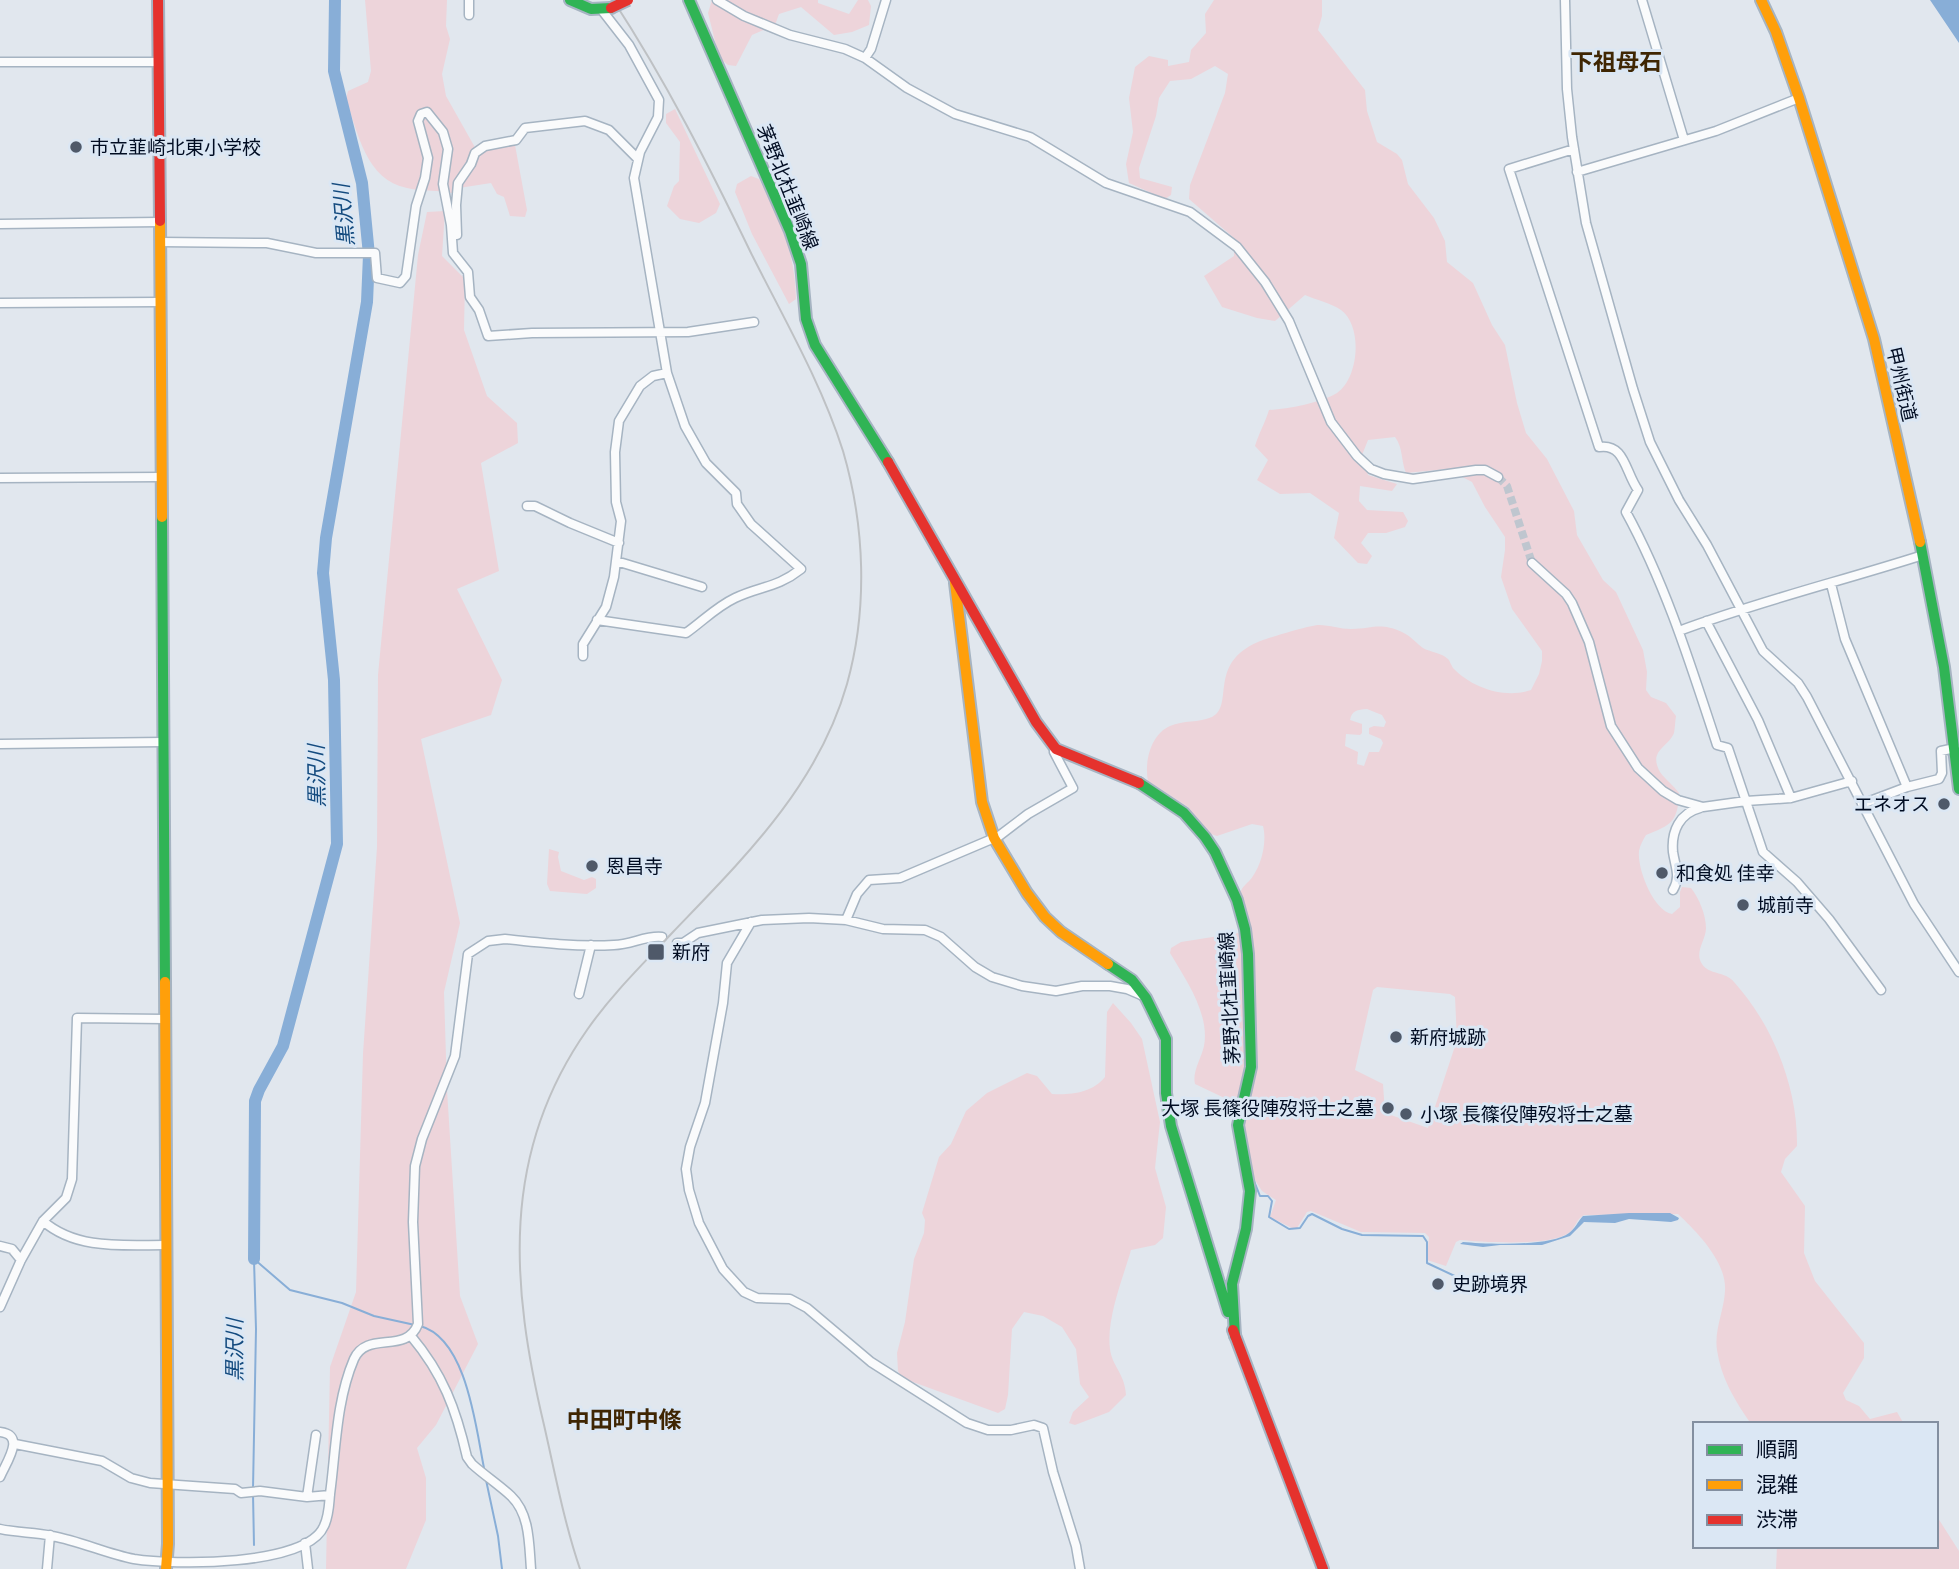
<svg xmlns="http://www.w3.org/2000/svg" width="1959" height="1569" viewBox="0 0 1959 1569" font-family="Manrope,'Noto Sans JP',sans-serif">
  <rect width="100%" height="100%" fill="#e1e7ee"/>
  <!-- green -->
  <path fill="#edd4da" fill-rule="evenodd" d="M365,0H447L446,26L450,39L442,74L446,96L477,151L483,153L499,144L515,145L527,210L525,217L510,216L504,197L497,194L491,183L459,188L456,194C437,189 424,192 407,188C366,180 358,133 346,99L348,91L368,82L371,71Z
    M712,0H818V3L849,14L858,0H868L871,6L869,25L852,32L834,35L801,7L779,14L775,25L752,35L736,66L728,65L722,60L717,49L708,13Z
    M1214,0H1322V16L1318,30L1365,90L1367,111L1377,142L1397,154L1402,160L1408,184L1434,218L1445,241L1447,262L1473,283L1492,325L1505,345L1517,403L1526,433L1547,459L1574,511L1577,535L1603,580L1616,592L1643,650L1647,672L1646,690L1651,697L1666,703L1676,716C1675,722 1675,728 1674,733C1668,748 1648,750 1660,772C1665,779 1674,786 1679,793C1678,822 1671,825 1646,835C1643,840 1640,845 1639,851C1637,868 1653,910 1672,914L1680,907V892L1682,887L1691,888C1699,898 1706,915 1706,928C1706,940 1694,952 1702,964C1709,975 1725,971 1734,982C1773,1025 1798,1088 1797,1146L1785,1159L1781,1172L1805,1206L1804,1253L1815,1281L1864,1343V1358L1843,1393L1846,1400L1859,1406L1870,1419L1897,1412L1904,1424H1751C1735,1401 1721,1378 1717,1350C1714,1330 1724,1311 1725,1291C1727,1262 1697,1232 1678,1214L1584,1215C1576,1219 1576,1227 1570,1232C1553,1247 1483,1242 1460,1240L1456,1242L1446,1266L1427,1260L1429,1237L1425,1233L1361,1232L1311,1211L1307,1212L1297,1228H1292L1270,1217L1276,1200L1262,1191L1253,1177L1242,1134L1254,1075L1240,894C1242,885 1248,884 1253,876C1262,863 1267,841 1263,826L1252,824L1217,836L1211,834L1188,807L1148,781C1144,762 1151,734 1170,726C1183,720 1199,723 1212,717C1235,705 1207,664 1258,642C1267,638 1311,625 1319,625C1330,625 1340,629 1351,629C1373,629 1379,622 1402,632C1411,636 1416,643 1423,648C1430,652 1442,653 1448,659C1450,661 1451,665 1453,668C1472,688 1505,699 1531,690L1539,674L1542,661V651L1512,609L1501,577L1505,550V537L1485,507L1472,482L1447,469L1406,473C1401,461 1403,447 1395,437L1368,440L1362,455L1368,475L1397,484L1392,491L1360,486L1359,501L1367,510L1403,512L1408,521L1405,527L1386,533H1368L1361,543L1372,556L1367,564L1358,563L1334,538L1339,513L1310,493L1280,494L1257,480L1268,460L1255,446C1259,433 1265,423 1269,410C1287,409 1321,403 1337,393C1359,378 1363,326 1341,310C1331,303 1316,300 1305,295L1275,321L1257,318L1222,307L1204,276L1234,256V238L1189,199L1190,185L1225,93L1228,74L1215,66L1191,79L1170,81L1159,98L1156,116L1139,168L1140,178L1172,187L1171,195L1165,199L1129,183L1126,164L1133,132L1129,98L1135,67L1149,56L1168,60V66L1189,62L1191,50L1206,33L1205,14ZM1367,709L1382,715L1386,722L1384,727L1374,726L1369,728V734L1381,739L1383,743L1379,752H1369L1364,766L1357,764L1358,752L1345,746L1346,734L1360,735L1362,733V724L1350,720C1352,710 1357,710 1367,709ZM1377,987L1450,994L1455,997L1457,1040L1428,1128L1385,1113L1383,1084L1355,1070L1373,990Z
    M675,109L720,204L716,213L699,223L680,219L667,206L674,186L679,181L680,142L666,123V114Z
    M751,176L759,179C780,220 795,251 796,299L789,304L752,234L735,192L737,184Z
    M445,211L442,256L465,279L464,330L487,396L517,423L518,443L481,463L499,571L457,589L502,680L491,715L421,739L460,923L444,992L447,1090L460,1296L478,1344L436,1425L417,1448L426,1478V1520L406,1569H326L330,1367L356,1292L363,1054L377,847L378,675L418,255L427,212Z
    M549,849L559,852L558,857L561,871L584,880L592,877L596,879V888L587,894L550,891L547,884Z
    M1238,933L1242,937L1247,1068L1239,1098L1233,1102L1195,1084C1192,1072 1201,1059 1204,1046C1210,1014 1186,980 1170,953L1171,948L1181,942Z
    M1113,1003L1131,1023L1142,1039L1160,1122L1155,1168L1166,1207L1163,1238L1155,1245L1131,1250C1123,1278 1106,1319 1110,1349C1112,1366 1125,1374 1126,1395L1109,1412L1075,1425L1069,1423L1073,1412L1089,1397L1080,1384L1076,1349L1062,1327L1043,1316L1024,1312L1012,1329L1008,1395L1005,1409L998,1413L902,1378L898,1371L897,1353L905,1322L914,1259L924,1233L925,1220L922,1213L939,1157L951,1144L966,1111L987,1093L1027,1073L1037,1076L1052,1094C1071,1095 1092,1093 1105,1077L1107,1012Z
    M1936,1515L1959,1551V1569H1776L1777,1546H1936Z"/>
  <!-- water -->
  <path fill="#88aed7" d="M1930,0H1959V43Z
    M1629,1213H1670L1679,1218L1678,1220L1671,1222L1629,1219L1615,1223L1584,1222L1570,1236L1542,1245H1500L1483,1247L1460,1244L1463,1242C1485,1244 1551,1247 1569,1233C1575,1229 1578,1221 1583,1216Z"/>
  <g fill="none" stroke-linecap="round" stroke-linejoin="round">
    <!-- stream -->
    <path stroke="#88aed7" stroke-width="2" d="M1254,1181L1260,1196H1268L1272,1201L1269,1217L1289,1229L1300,1228L1308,1216L1312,1214L1342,1229L1362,1235L1423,1236L1427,1242V1263L1459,1278
      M254,1259L290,1290L342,1303L374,1316L415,1325
      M420,1326C467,1338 476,1429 484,1468
      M486,1480L498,1536L502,1569
      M253,1489L256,1329L254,1260
      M253,1494L254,1545"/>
    <!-- river -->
    <path stroke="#88aed7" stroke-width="12" d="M254,1259L255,1101L259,1090L283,1046L337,844L334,680L323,573L326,538L367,302L369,255L362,183L334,71L335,0"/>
    <!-- street-tunnel -->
    <path stroke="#bfc6cf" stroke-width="8" stroke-dasharray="8 4" stroke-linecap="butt" d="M1498,477L1507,486L1532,563"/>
    <defs>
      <path id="street" d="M717,0L744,16L790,35L845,49L865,58L907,88L955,114L1030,137L1106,183L1190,212L1237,247L1265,282L1289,321L1331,422L1357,456L1371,469L1384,474L1413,479L1476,470H1485L1498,477
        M1565,0L1567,89L1572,137L1586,223L1633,389L1650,442L1679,500L1707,545L1763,651L1798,683L1807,697L1914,904L1959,972
        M1642,0L1684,140
        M469,15V0
        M865,58L871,49L886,0
        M0,62H158
        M1574,149L1509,169L1599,447C1625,443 1625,472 1638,490L1626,512C1666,585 1691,666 1717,745L1728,748L1763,852L1797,882L1829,919L1881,990
        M1577,172L1716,131L1799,98
        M0,224L159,222
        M457,235L456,205L458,183L471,164L475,153L485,146L516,140L525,128L585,121L609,130L638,159
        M160,242L267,243L316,253H375L377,278L400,283L406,276L416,206L425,178L428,158L418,121L421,114L427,112L443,132L448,149L443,184L451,225L453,253L468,272L470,297L479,310L488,336L532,333L688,332L754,322
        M0,303L160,302
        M0,478L162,477
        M527,506H535L570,523L619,543
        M616,561L702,587
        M1532,563L1566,594L1572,603L1589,642L1611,726L1638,768L1663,791L1678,800L1703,807L1746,801L1791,798L1852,781
        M1831,584L1845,639L1907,787
        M597,620L686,633C703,621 716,607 735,598C760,586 777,588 801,569L751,524L737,504L736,493L706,463L685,426L667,373L634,178L640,152L658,117L659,100L629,45L601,9
        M1706,621L1758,720L1791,798
        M1679,631C1759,601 1842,581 1923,555
        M583,656V644L606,607L614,577L621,521L616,502L615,452L619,421L640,386L653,376L667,373
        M0,744L163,742
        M1862,804L1907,787L1939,779L1942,773L1941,751L1955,748
        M1673,890C1681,877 1675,866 1673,852C1671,831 1680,813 1700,808
        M846,920L857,894L869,880L900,878L999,836L1028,814L1073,788L1054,752L1056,749
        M751,922L727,963L723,1003L705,1103L690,1147L686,1169L689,1190L699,1223L723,1269L744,1292L757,1298L790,1299L807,1308L871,1362L967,1423L988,1430H1011L1034,1425L1043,1428L1053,1472L1076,1546L1080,1569
        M677,943H683L698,933L762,920L809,918L846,920L883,929L925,930L941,937L975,967L992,977L1022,986L1056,991L1082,986H1110L1127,989L1141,995
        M579,994L591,945
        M43,1221C76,1250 123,1245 165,1245
        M0,1246L12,1249L21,1260
        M0,1307L21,1260L43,1221L66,1198L72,1179L77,1018L164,1019
        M411,1336C443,1374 456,1409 467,1457L472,1464C484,1475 498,1484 511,1496C530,1514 529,1544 531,1569
        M0,1432C26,1435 7,1461 0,1477
        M15,1444L102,1461L131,1478L150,1483L235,1489L241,1493L260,1491L307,1497L330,1495
        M307,1497L316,1435
        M0,1529C18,1533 35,1532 52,1536C80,1541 107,1554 134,1559C172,1565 307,1567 324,1526C329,1516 329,1505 330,1494C336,1450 336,1401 354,1359C367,1330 406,1355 418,1324L413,1222L415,1166L422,1139L455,1056L468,954L488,941L505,939C541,943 578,947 614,945C631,945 646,935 662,937
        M305,1543L308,1569
        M47,1569L50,1535"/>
      <path id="fast" d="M570,0L591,9L611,8
        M689,0L790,231L801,264L806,319L815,345L888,462
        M162,517L165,982
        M1920,542L1944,667L1959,789
        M1139,783L1184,813L1205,837L1215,852L1237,900L1245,929L1248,954L1251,1067L1238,1125L1250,1191L1246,1229L1232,1284L1235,1336
        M1108,964L1132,980L1146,998L1166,1039V1093L1171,1126L1228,1312"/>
      <path id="slow" d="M1761,0L1776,32L1799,98L1874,339L1920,542
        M160,221L162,517
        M955,583L982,802L994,838L1027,893L1045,917L1061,932L1108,964
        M165,982L168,1544L166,1569"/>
      <path id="jam" d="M158,0L160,221
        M888,462L1036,722L1056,749L1139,783
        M1233,1330L1323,1569"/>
    </defs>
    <!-- street casing -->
    <use href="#street" stroke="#a6b4c2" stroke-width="11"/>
    <!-- fast casing -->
    <use href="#fast" stroke="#a6b4c2" stroke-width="14"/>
    <!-- slow casing -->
    <use href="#slow" stroke="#a6b4c2" stroke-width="14"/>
    <!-- jam casing -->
    <use href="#jam" stroke="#a6b4c2" stroke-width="14"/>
    <!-- street -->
    <use href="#street" stroke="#fafbfc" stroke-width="8"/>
    <!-- fast -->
    <use href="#fast" stroke="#30b455" stroke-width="10"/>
    <!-- slow -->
    <use href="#slow" stroke="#ff9f0a" stroke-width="10"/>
    <!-- jam -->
    <use href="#jam" stroke="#e5322d" stroke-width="10"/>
    <!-- rail -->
    <path stroke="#bec1c4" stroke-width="2" d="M580,1569C564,1522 555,1473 544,1425C511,1286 500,1154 587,1030C612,994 643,964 673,932C744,858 818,786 847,684C868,609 865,526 843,451C821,382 783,317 751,253C709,166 666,81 613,0"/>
    <defs>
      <path id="jam-bridge" d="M611,8L628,0"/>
    </defs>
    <!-- jam-bridge casing -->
    <use href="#jam-bridge" stroke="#a6b4c2" stroke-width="14" stroke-linecap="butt"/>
    <!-- jam-bridge -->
    <use href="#jam-bridge" stroke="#e5322d" stroke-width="10"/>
  </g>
  <!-- markers -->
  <g fill="#4f5969" stroke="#dbe7f4" stroke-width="2.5">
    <circle cx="76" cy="147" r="7"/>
    <circle cx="1944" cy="804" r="7"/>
    <circle cx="592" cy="866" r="7"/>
    <circle cx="1662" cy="873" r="7"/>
    <circle cx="1743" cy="905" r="7"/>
    <rect x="647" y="943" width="18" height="18" rx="3.5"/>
    <circle cx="1396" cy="1037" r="7"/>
    <circle cx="1388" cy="1108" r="7"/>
    <circle cx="1406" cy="1114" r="7"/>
    <circle cx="1438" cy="1284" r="7"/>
  </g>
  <g text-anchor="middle" stroke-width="6" stroke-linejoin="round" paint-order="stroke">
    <!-- poi labels -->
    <g font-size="19" fill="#000c22" stroke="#dbe7f4" text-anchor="start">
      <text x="90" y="154">市立韮崎北東小学校</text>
      <text x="1930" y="811" text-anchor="end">エネオス</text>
      <text x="606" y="873">恩昌寺</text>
      <text x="1676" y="880">和食処 佳幸</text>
      <text x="1757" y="912">城前寺</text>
      <text x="672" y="959">新府</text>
      <text x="1410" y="1044">新府城跡</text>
      <text x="1374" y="1115" text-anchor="end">大塚 長篠役陣歿将士之墓</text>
      <text x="1420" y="1121">小塚 長篠役陣歿将士之墓</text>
      <text x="1452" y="1291">史跡境界</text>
    </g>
    <!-- street labels -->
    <g font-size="19" fill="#000c22" stroke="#dbe7f4">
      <text transform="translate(788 187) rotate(68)" y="7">茅野北杜韮崎線</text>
      <text transform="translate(1902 384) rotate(77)" y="7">甲州街道</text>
      <text transform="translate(1229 998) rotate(-93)" y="7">茅野北杜韮崎線</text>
    </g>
    <!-- water labels -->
    <g font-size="21" font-style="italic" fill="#144b7f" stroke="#dbe7f4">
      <text transform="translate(344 215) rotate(-95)" y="7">黒沢川</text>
      <text transform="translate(317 776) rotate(-91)" y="7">黒沢川</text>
      <text transform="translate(235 1350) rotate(-90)" y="7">黒沢川</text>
    </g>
    <!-- quarter labels -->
    <g font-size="23" font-weight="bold" fill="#3f2603" stroke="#dbe7f4">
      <text x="1616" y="70">下祖母石</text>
      <text x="624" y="1428">中田町中條</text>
    </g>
  </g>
  <!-- legend -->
  <rect x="1693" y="1422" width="245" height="126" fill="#dbe7f4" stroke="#838fa0" stroke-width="2"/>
  <rect x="1707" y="1445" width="35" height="10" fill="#30b455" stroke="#838fa0" stroke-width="2"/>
  <text x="1756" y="1457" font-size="21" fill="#000c22">順調</text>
  <rect x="1707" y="1480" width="35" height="10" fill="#ff9f0a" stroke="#838fa0" stroke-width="2"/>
  <text x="1756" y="1492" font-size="21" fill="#000c22">混雑</text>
  <rect x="1707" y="1515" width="35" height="10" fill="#e5322d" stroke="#838fa0" stroke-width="2"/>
  <text x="1756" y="1527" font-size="21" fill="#000c22">渋滞</text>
</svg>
